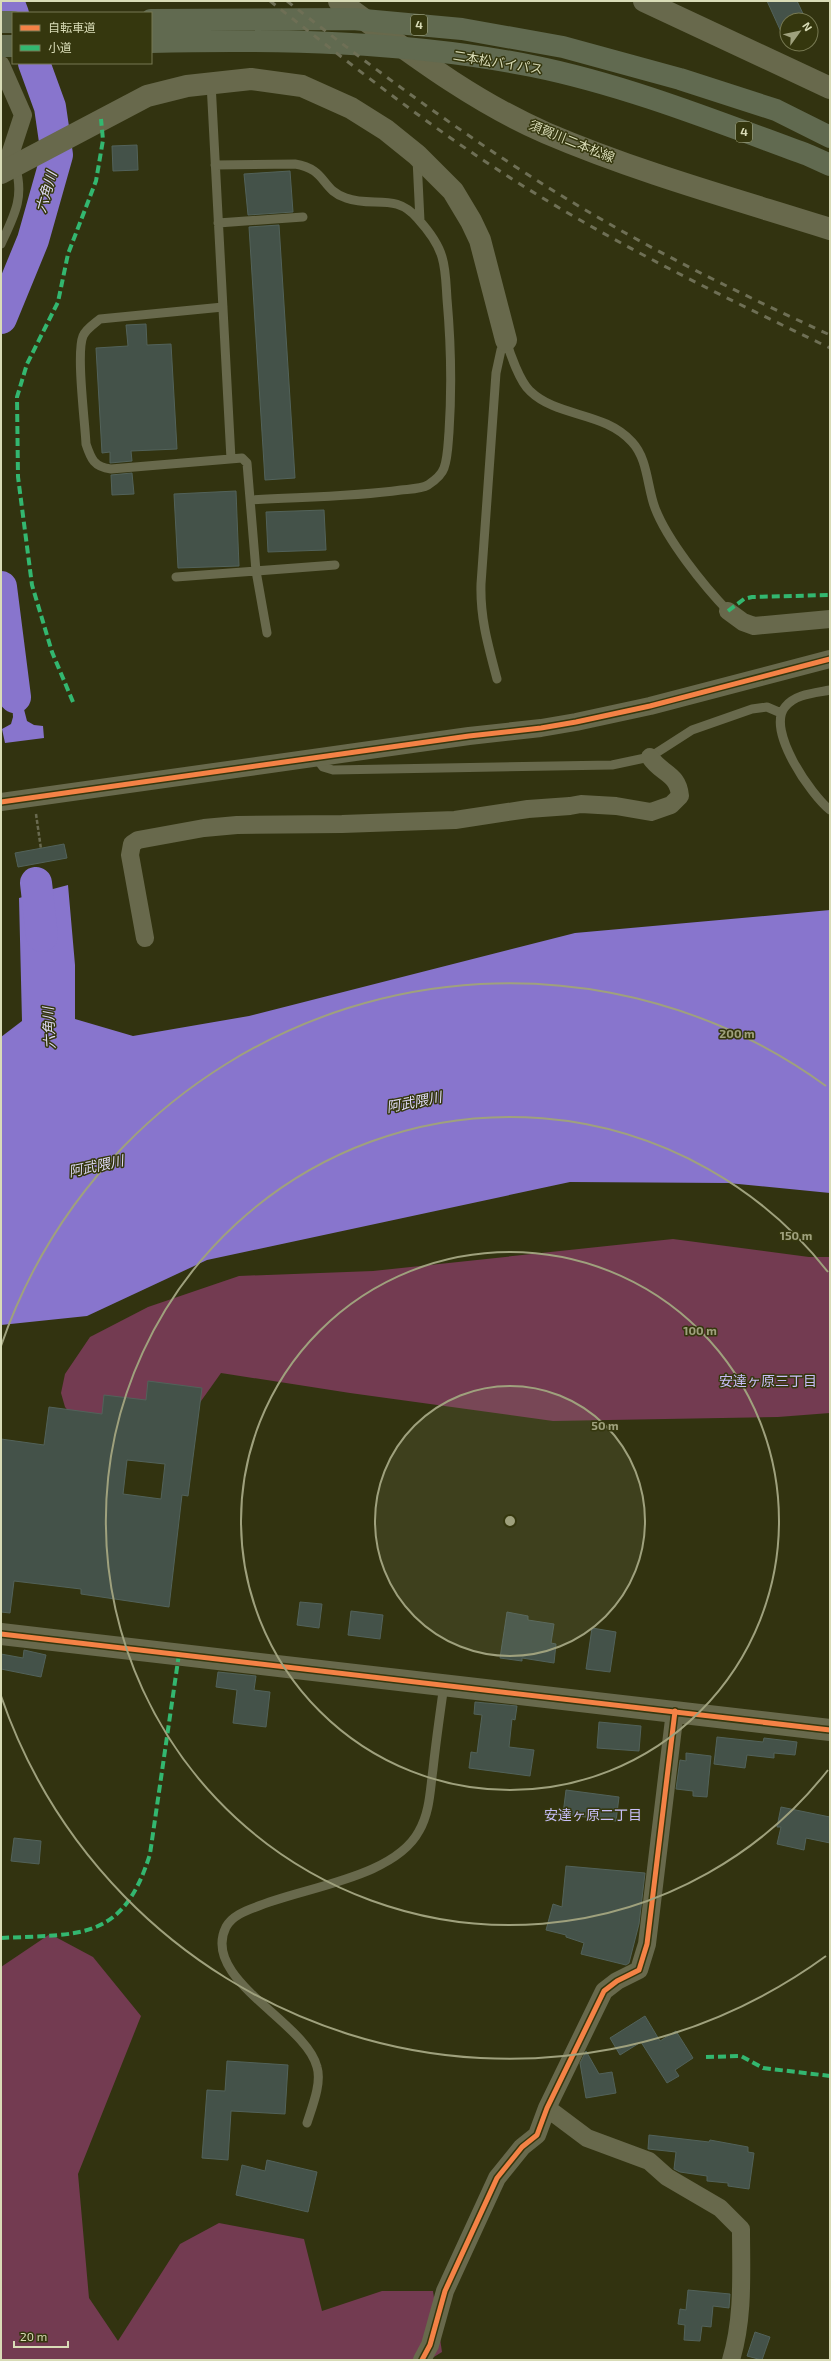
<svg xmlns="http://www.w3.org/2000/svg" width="831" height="2361" viewBox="0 0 831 2361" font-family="'Exo 2','Noto Sans JP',sans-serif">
  <rect width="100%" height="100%" fill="#323310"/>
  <!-- green -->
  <path fill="#733b51" d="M673,1239L809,1257H830V1413L778,1417L553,1421L350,1393L221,1373L169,1446L83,1428L65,1407L61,1393L65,1374L90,1337L148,1307L239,1276L373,1271Z
    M50,1934L93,1957L141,2016L78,2174L89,2298L118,2341L180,2244L219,2223L304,2239L322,2311L382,2291H433L442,2352L429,2360H1V1967Z"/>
  <!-- water -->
  <path fill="#8875cd" d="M9,651L27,721L34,725L43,726L44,738L5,743L2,729L11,724L13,717Z
    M68,885L75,965V1019L133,1036L249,1016L575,933L830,910V1193L728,1183L570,1182L207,1260L87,1316L1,1325V1037L22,1021L19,898Z"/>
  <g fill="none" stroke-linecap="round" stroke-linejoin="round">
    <!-- river -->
    <path stroke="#8875cd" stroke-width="32" d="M8,1L13,14
      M1,318L33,240L57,155L50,107L34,63
      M1,587L15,697
      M36,883L42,936"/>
  </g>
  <!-- building -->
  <path fill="#445249" stroke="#52625a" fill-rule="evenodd" d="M767,1H797L806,20H787V45Z
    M137,145L138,170L113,171L112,146Z
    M290,171L293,212L248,215L244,174Z
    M279,225L295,478L265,480L249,227Z
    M146,324L147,345L171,344L177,449L131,451L132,461L110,463V452L102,453L96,348L128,346L126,325Z
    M132,473L134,494L112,495L111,475Z
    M236,491L239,566L178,568L174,494Z
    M324,510L326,550L268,552L266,512Z
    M64,844L67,858L18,867L15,853Z
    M148,1381L202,1388L188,1496L182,1495L169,1607L81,1594V1589L14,1581L10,1613L1,1612V1439L44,1445L49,1407L102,1414L104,1395L146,1400ZM127,1460L165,1464L161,1499L123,1494Z
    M300,1602L322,1604L319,1628L297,1625Z
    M351,1611L383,1615L380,1639L348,1635Z
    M507,1612L528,1616V1620L554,1624L551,1643L556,1644L554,1663L522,1658V1661L500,1658Z
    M592,1628L616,1632L610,1672L586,1669Z
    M24,1650L46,1655L41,1677L1,1669V1654L23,1658Z
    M218,1672L256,1676L254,1690L270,1692L266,1727L233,1723L237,1690L216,1687Z
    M475,1702L517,1706L515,1720L512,1719L509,1747L534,1750L530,1776L469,1768L471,1752L477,1753L482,1715L474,1714Z
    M599,1722L641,1726L639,1751L597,1748Z
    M717,1737L763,1742L764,1738L797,1742L795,1755L774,1753V1758L747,1755L745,1768L714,1764Z
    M686,1753L711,1756L707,1797L693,1796V1791L676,1789L680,1760L686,1761Z
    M566,1790L619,1797L616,1821L563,1814Z
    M781,1807L830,1817V1843L806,1838L804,1850L777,1844L781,1827H777Z
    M14,1838L41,1841L39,1864L11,1861Z
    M566,1866L645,1873L639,1924L629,1963L626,1965L581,1954L584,1943L566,1937V1935L546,1930L553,1904L562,1907Z
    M645,2016L660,2041L676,2031L693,2058L675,2070L679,2076L667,2083L641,2042L620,2055L610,2038Z
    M586,2051L599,2074L612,2072L616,2093L586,2098L580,2063Z
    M227,2061L288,2065L285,2114L231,2111L228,2160L202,2158L207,2090L225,2091Z
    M649,2135L709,2142L710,2140L748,2147V2152L754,2153L749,2189L728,2186V2183L707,2181V2176L680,2172L674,2169L676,2152L648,2149Z
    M267,2160L317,2172L308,2212L236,2195L242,2165L265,2171Z
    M688,2290L730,2294L729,2308L713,2306L711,2327L702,2326L700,2341L684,2340L685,2325L678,2324L680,2309L686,2310Z
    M755,2332L770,2337L762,2360L747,2356Z"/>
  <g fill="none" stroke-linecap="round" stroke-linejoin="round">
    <!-- path -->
    <path stroke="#696a50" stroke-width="2.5" stroke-dasharray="4 2" stroke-linecap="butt" d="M36,814L41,849"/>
    <!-- lane -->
    <path stroke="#68694c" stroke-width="9" d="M211,83L231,459
      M417,159L420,221
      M215,165L295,164C327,169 321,190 346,198C373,208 396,192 418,219C428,230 438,243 442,257C446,270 446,285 447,299C451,344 452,387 449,432C448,443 448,457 444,468C442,474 434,481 428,485C421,489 409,489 401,490C352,497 300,497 251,500
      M218,223L303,217
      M1,244C14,216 25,197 15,166
      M223,307L100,319C94,324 86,329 83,336C76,353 85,422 86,444C91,459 94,467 111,469L242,458L247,463L256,571L267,633
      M506,340C510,354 520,382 530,391C558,418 604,411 632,442C648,459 647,487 655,508C667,540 704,586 728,611
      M176,577L335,565
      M497,679C488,645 480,618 481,584L496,373L501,350L506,340
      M830,690C815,693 795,694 785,707C766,730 811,795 830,810
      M316,758L323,767L333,770L612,765L650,757L692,730L752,709L767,707L781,713
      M307,2123C312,2107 322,2083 317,2067C306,2022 200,1979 226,1927C232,1916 245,1911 256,1907C303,1887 394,1878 419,1831C430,1812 430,1790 433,1769C436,1741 440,1713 444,1685"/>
    <!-- street -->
    <path stroke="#68694c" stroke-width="18" d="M1,65L23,115L5,170
      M728,611L743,622L754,626L830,619
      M1,802L469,736L541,728L576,722L650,706L830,659
      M145,938L130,855L132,844L138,840L204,828L237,825L342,824L455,820L528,809L570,806L581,804L616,806L651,812L671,805L680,796C678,773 661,774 650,757
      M547,2108L587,2138L649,2161L667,2177L720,2208L741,2229C741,2273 744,2317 731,2360
      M422,2360L430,2345L445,2291L497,2178L522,2147L537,2135L547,2108L604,1991L617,1981L639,1970L647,1944L675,1711"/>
    <!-- secondary -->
    <path stroke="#68694c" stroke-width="22" d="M339,1C405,49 470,100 546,133C637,172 735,199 830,229
      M644,1L830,88
      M1,173L147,96L187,86L251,79L302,86L351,108L386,130L417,155L453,191L471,221L480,240L506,340
      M1,1634L830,1730"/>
    <!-- highway -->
    <path stroke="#616a50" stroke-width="22" d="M151,20L353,19L462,29L563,47L680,79L776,110L830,137
      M1,22H13
      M151,42C277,39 407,41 532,66C626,85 718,122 808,155L830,165
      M1,46H13"/>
    <!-- rail -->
    <path stroke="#6e6f55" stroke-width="3" stroke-dasharray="7 7" stroke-linecap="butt" d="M270,1C339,55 409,111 483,160C592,233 711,291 830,348
      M287,1C389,81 494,158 606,222C679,264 754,300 830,335"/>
    <!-- quiet -->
    <path stroke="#33b770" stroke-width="4" stroke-dasharray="8 4" stroke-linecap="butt" d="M728,611L744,599L752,597L830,595
      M73,702L52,652L32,585L18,477L17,397L27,364L58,302L68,254L96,181L103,140L101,119
      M1,1938C79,1934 123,1942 150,1854L179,1654
      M706,2057L741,2056L763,2068L830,2076"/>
    <defs>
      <path id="cycleway" d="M1,802L469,736L541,728L576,722L650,706L830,659
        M1,1634L830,1730
        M422,2360L430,2345L445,2291L497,2178L522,2147L537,2135L547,2108L604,1991L617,1981L639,1970L647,1944L675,1711"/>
    </defs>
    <!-- cycleway casing -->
    <use href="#cycleway" stroke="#35370e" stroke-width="8"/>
    <!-- cycleway -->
    <use href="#cycleway" stroke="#f48246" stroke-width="5"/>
  </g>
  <!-- distance rings -->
  <circle cx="510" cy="1521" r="135" fill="#9fa17d" fill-opacity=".12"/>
  <g fill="none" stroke="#9fa17d" stroke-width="2">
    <circle cx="510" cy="1521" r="135"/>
    <circle cx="510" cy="1521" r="269"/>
    <path d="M828 1770A404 404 0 1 1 828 1272"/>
    <path d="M826 1956A538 538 0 0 1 1 1696M1 1346A538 538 0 0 1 826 1086"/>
  </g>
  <g text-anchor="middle" stroke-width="3" stroke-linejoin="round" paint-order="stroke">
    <!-- shield labels -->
    <g fill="#35370e" stroke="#a8aa84" stroke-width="1">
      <rect x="411" y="15" width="16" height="20" rx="3"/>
      <rect x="736" y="122" width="16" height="20" rx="3"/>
    </g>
    <g font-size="12" font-weight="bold" fill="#d9dcb7">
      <text x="419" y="29">4</text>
      <text x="744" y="136">4</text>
    </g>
    <!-- street labels -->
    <g font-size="13" fill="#d9dcb7" stroke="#35370e">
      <text transform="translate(498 62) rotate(9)" y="5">二本松バイパス</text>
      <text transform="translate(572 141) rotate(22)" y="5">須賀川二本松線</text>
    </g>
    <!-- water labels -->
    <g font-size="14" font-style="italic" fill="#ddd9f3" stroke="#35370e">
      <text transform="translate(46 192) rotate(-74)" y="5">六角川</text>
      <text transform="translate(49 1028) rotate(-93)" y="5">六角川</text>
      <text transform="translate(414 1102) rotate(-11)" y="5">阿武隈川</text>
      <text transform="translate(96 1166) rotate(-12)" y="5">阿武隈川</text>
    </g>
    <!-- neighbourhood labels -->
    <g font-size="14" fill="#c7bef7" stroke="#35370e">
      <text x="768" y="1386">安達ヶ原三丁目</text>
      <text x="593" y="1820">安達ヶ原二丁目</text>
    </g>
  </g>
  <circle cx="510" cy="1521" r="6" fill="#9fa17d" stroke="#35370e" stroke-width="2"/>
  <g font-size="12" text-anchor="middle" font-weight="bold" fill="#9fa17d" stroke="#35370e" stroke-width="3" stroke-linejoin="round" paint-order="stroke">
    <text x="737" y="1038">200 m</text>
    <text x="796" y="1240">150 m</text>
    <text x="700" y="1335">100 m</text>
    <text x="605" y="1430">50 m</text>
  </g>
  <!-- border -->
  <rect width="831" height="2361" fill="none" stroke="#d9dcb7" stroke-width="4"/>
  <!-- legend -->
  <rect x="12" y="12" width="140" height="52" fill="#35370e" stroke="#777952"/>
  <rect x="20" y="25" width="20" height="6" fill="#f48246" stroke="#777952"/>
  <text x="48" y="32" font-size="12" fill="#d9dcb7">自転車道</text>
  <rect x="20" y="45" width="20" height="6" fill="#33b770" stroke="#777952"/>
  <text x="48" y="52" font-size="12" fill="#d9dcb7">小道</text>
  <!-- north arrow -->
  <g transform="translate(799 32) rotate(57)"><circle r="19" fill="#35370e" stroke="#777952"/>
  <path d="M0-3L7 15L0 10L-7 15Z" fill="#9fa17d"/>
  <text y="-6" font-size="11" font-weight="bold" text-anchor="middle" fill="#d9dcb7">N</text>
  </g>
  <!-- scale -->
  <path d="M14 2341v6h54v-6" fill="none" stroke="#d9dcb7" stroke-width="2"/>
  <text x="20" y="2341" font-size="12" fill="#d9dcb7" stroke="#35370e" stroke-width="3" paint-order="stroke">20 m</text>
</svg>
